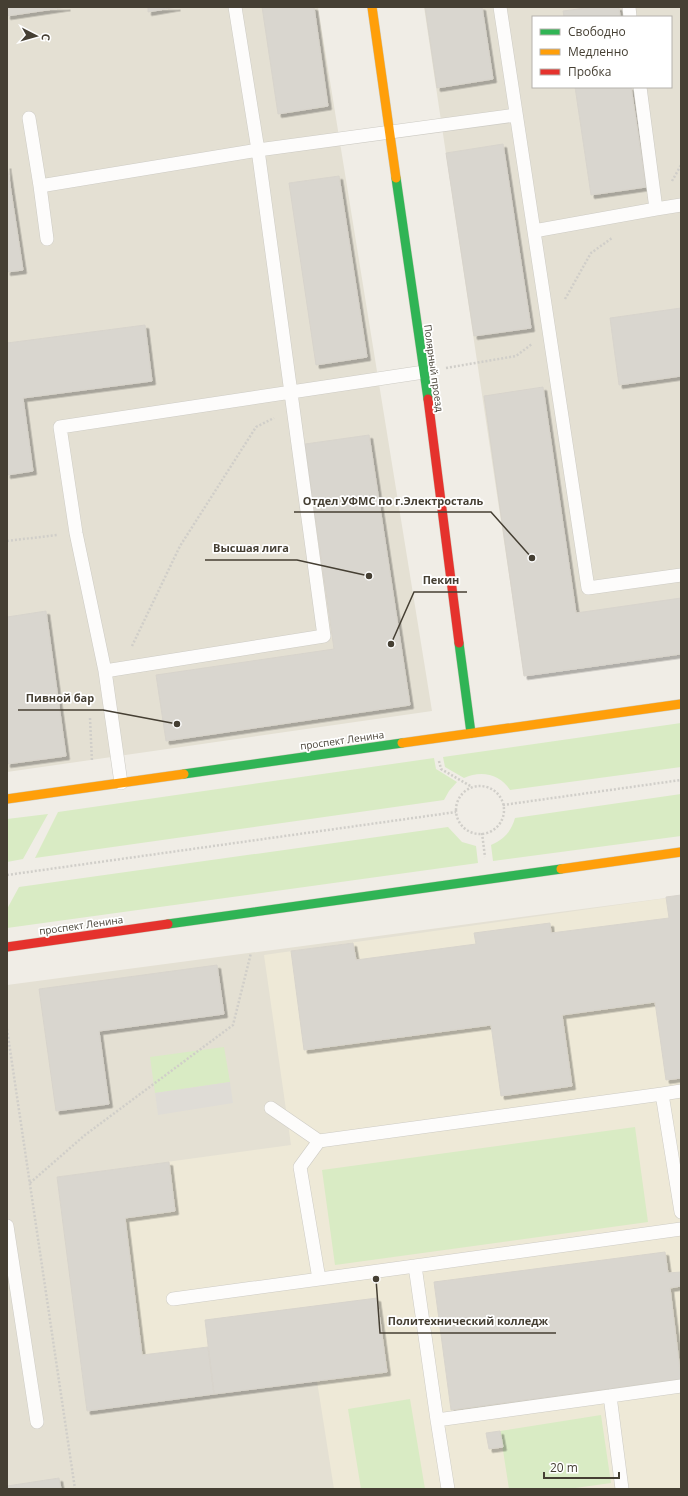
<svg xmlns="http://www.w3.org/2000/svg" width="688" height="1496" viewBox="0 0 688 1496" font-family="'Open Sans',sans-serif">
  <defs>
    <filter id="shadow"><feDropShadow dx="3.5" dy="3.5" stdDeviation="0" flood-color="#0004"/></filter>
  </defs>
  <rect width="100%" height="100%" fill="#f0ede6"/>
  <!-- residential -->
  <path fill="#e4e0d3" fill-rule="evenodd" d="M7,7H318L432,711L7,772Z
    M424,7H681V655L524,675ZM533,17H671V87H533Z
    M681,896V1489H7V985Z"/>
  <!-- education -->
  <path fill="#eee9d7" d="M681,896V1489H334L317,1381L87,1411L57,1177L291,1145L264,955Z"/>
  <!-- green -->
  <path fill="#d9ebc4" d="M681,723V767L510,790C500,774 481,770 464,778L445,767L443,757Z
    M434,758L436,769L457,782L449,791L444,800L35,858L58,812Z
    M681,794V836L493,861L491,845C504,839 511,832 515,818Z
    M48,814L23,859L7,862V819Z
    M448,827L462,842L476,846L478,863L7,928V909L19,887Z
    M224,1047L230,1082L155,1093L150,1057Z
    M635,1127L648,1222L335,1265L322,1170Z
    M410,1399L425,1489H361L348,1409Z
    M601,1415L611,1483L568,1489H509L500,1431Z"/>
  <!-- parking -->
  <path fill="#dfdcd6" d="M230,1082L233,1103L158,1115L155,1093Z"/>
  <!-- building -->
  <path fill="#d9d6cf" stroke="#d8d4cc" filter="url(#shadow)" d="M7,7H67L7,16Z
    M148,7H177L148,12Z
    M262,7H314L328,106L278,114Z
    M425,7H482L493,79L437,88Z
    M593,7H619L620,17H564L563,11Z
    M575,87H631L646,187L591,195Z
    M503,144L531,328L474,336L446,153Z
    M7,165L23,270L7,272Z
    M339,176L367,357L316,365L289,183Z
    M681,308V376L619,385L610,318Z
    M145,325L152,381L23,398L33,471L7,475V343Z
    M543,387L576,613L681,598V654L524,676L484,396Z
    M369,435L410,705L166,741L156,675L334,649L305,444Z
    M46,611L66,756L7,764V617Z
    M681,895V1078L666,1080L655,1002L562,1015L572,1086L501,1096L491,1025L304,1050L291,951L353,943L356,960L476,944L474,933L550,923L551,933L669,918L666,897Z
    M217,965L224,1014L99,1031L109,1104L56,1111L39,989Z
    M169,1162L175,1211L125,1218L142,1355L208,1347L214,1394L87,1411L57,1177Z
    M665,1252L668,1273L681,1272V1286L670,1288L681,1379L451,1410L434,1282Z
    M377,1298L387,1372L214,1394L205,1320Z
    M500,1431L503,1447L489,1449L486,1433Z
    M59,1478L61,1489H7V1486Z"/>
  <g fill="none" stroke-linecap="round" stroke-linejoin="round">
    <defs>
      <path id="lane" d="M500,7L588,588L681,575
        M629,7L630,17
        M640,87L656,209L681,205
        M29,118L40,186
        M534,231L656,209
        M47,239L40,186L258,150L235,7
        M105,671L324,636L258,150L516,115
        M121,783L105,671L76,533L60,427L424,372
        M681,1091L662,1094L681,1212
        M271,1108L319,1141L662,1094
        M7,1226L37,1422
        M319,1279L300,1167L319,1141
        M173,1299L415,1266
        M610,1396L437,1420L415,1266L681,1229
        M437,1420L448,1489
        M622,1489L610,1396L681,1386"/>
      <path id="fast" d="M396,178L428,399
        M459,643L471,733
        M184,774L402,743
        M168,924L561,869"/>
      <path id="slow" d="M372,7L396,178
        M402,743L681,704
        M7,799L184,774
        M561,869L681,852"/>
      <path id="jam" d="M428,399L459,643
        M7,947L168,924"/>
    </defs>
    <!-- lane casing -->
    <use href="#lane" stroke="#cdcbc4" stroke-width="14"/>
    <!-- fast casing -->
    <use href="#fast" stroke="#cecbbd" stroke-width="10"/>
    <!-- slow casing -->
    <use href="#slow" stroke="#cecbbd" stroke-width="10"/>
    <!-- jam casing -->
    <use href="#jam" stroke="#cecbbd" stroke-width="10"/>
    <!-- path -->
    <path stroke="#d0cec9" stroke-width="2.5" stroke-dasharray="2 2" stroke-linecap="butt" d="M672,181L681,165
      M565,299L591,253L612,238
      M446,368L516,356L532,344
      M7,541L57,535
      M132,646L180,546L256,427L274,418
      M90,718L92,762
      M439,761L441,769L472,787
      M456 810a24 24 0 1 1 48 0a24 24 0 1 1-48 0Z
      M503,805L681,780
      M482,833L485,857
      M7,875L456,812
      M7,1029L75,1489
      M30,1183L85,1135L233,1025L251,953"/>
    <!-- lane -->
    <use href="#lane" stroke="#fdfcfb" stroke-width="13"/>
    <!-- fast -->
    <use href="#fast" stroke="#30b455" stroke-width="9"/>
    <!-- slow -->
    <use href="#slow" stroke="#ff9f0a" stroke-width="9"/>
    <!-- jam -->
    <use href="#jam" stroke="#e5322d" stroke-width="9"/>
  </g>
  <g text-anchor="middle" stroke-width="3.5" stroke-linejoin="round" paint-order="stroke">
    <!-- street labels -->
    <g font-size="10" fill="#453f33" stroke="#fff">
      <text transform="translate(434 368) rotate(82)" y="4">Полярный проезд</text>
      <text transform="translate(342 740) rotate(-8)" y="4">проспект Ленина</text>
      <text transform="translate(81 925) rotate(-8)" y="4">проспект Ленина</text>
    </g>
  </g>
  <!-- callouts -->
  <path fill="none" stroke="#453f33" stroke-width="1.5" d="M532 558L491 512H294M369 576L297 560H205M391 644L414 592H467M177 724L103 710H18M376 1279L380 1333H556"/>
  <g fill="#453f33" stroke="#fff" stroke-width="1.5">
    <circle cx="532" cy="558" r="4"/>
    <circle cx="369" cy="576" r="4"/>
    <circle cx="391" cy="644" r="4"/>
    <circle cx="177" cy="724" r="4"/>
    <circle cx="376" cy="1279" r="4"/>
  </g>
  <g font-size="11" text-anchor="middle" font-weight="bold" fill="#453f33" stroke="#fff" stroke-width="3.5" stroke-linejoin="round" paint-order="stroke">
    <text x="393" y="505">Отдел УФМС по г.Электросталь</text>
    <text x="251" y="552">Высшая лига</text>
    <text x="441" y="584">Пекин</text>
    <text x="60" y="702">Пивной бар</text>
    <text x="468" y="1325">Политехнический колледж</text>
  </g>
  <!-- border -->
  <rect width="688" height="1496" fill="none" stroke="#453f33" stroke-width="16"/>
  <!-- legend -->
  <rect x="532" y="16" width="140" height="72" fill="#ffffff" stroke="#b5b2ad"/>
  <rect x="540" y="29" width="20" height="6" fill="#30b455" stroke="#b5b2ad"/>
  <text x="568" y="36" font-size="12" fill="#453f33">Свободно</text>
  <rect x="540" y="49" width="20" height="6" fill="#ff9f0a" stroke="#b5b2ad"/>
  <text x="568" y="56" font-size="12" fill="#453f33">Медленно</text>
  <rect x="540" y="69" width="20" height="6" fill="#e5322d" stroke="#b5b2ad"/>
  <text x="568" y="76" font-size="12" fill="#453f33">Пробка</text>
  <!-- north arrow -->
  <g transform="translate(36 36) rotate(96)" stroke="#ffffff" stroke-width="3" paint-order="stroke">
  <path d="M0-3L7 15L0 10L-7 15Z" fill="#453f33"/>
  <text y="-6" font-size="11" font-weight="bold" text-anchor="middle" fill="#453f33">С</text>
  </g>
  <!-- scale -->
  <path d="M544 1472v6h75v-6" fill="none" stroke="#453f33" stroke-width="2"/>
  <text x="550" y="1472" font-size="12" fill="#453f33" stroke="#ffffff" stroke-width="3" paint-order="stroke">20 m</text>
</svg>
